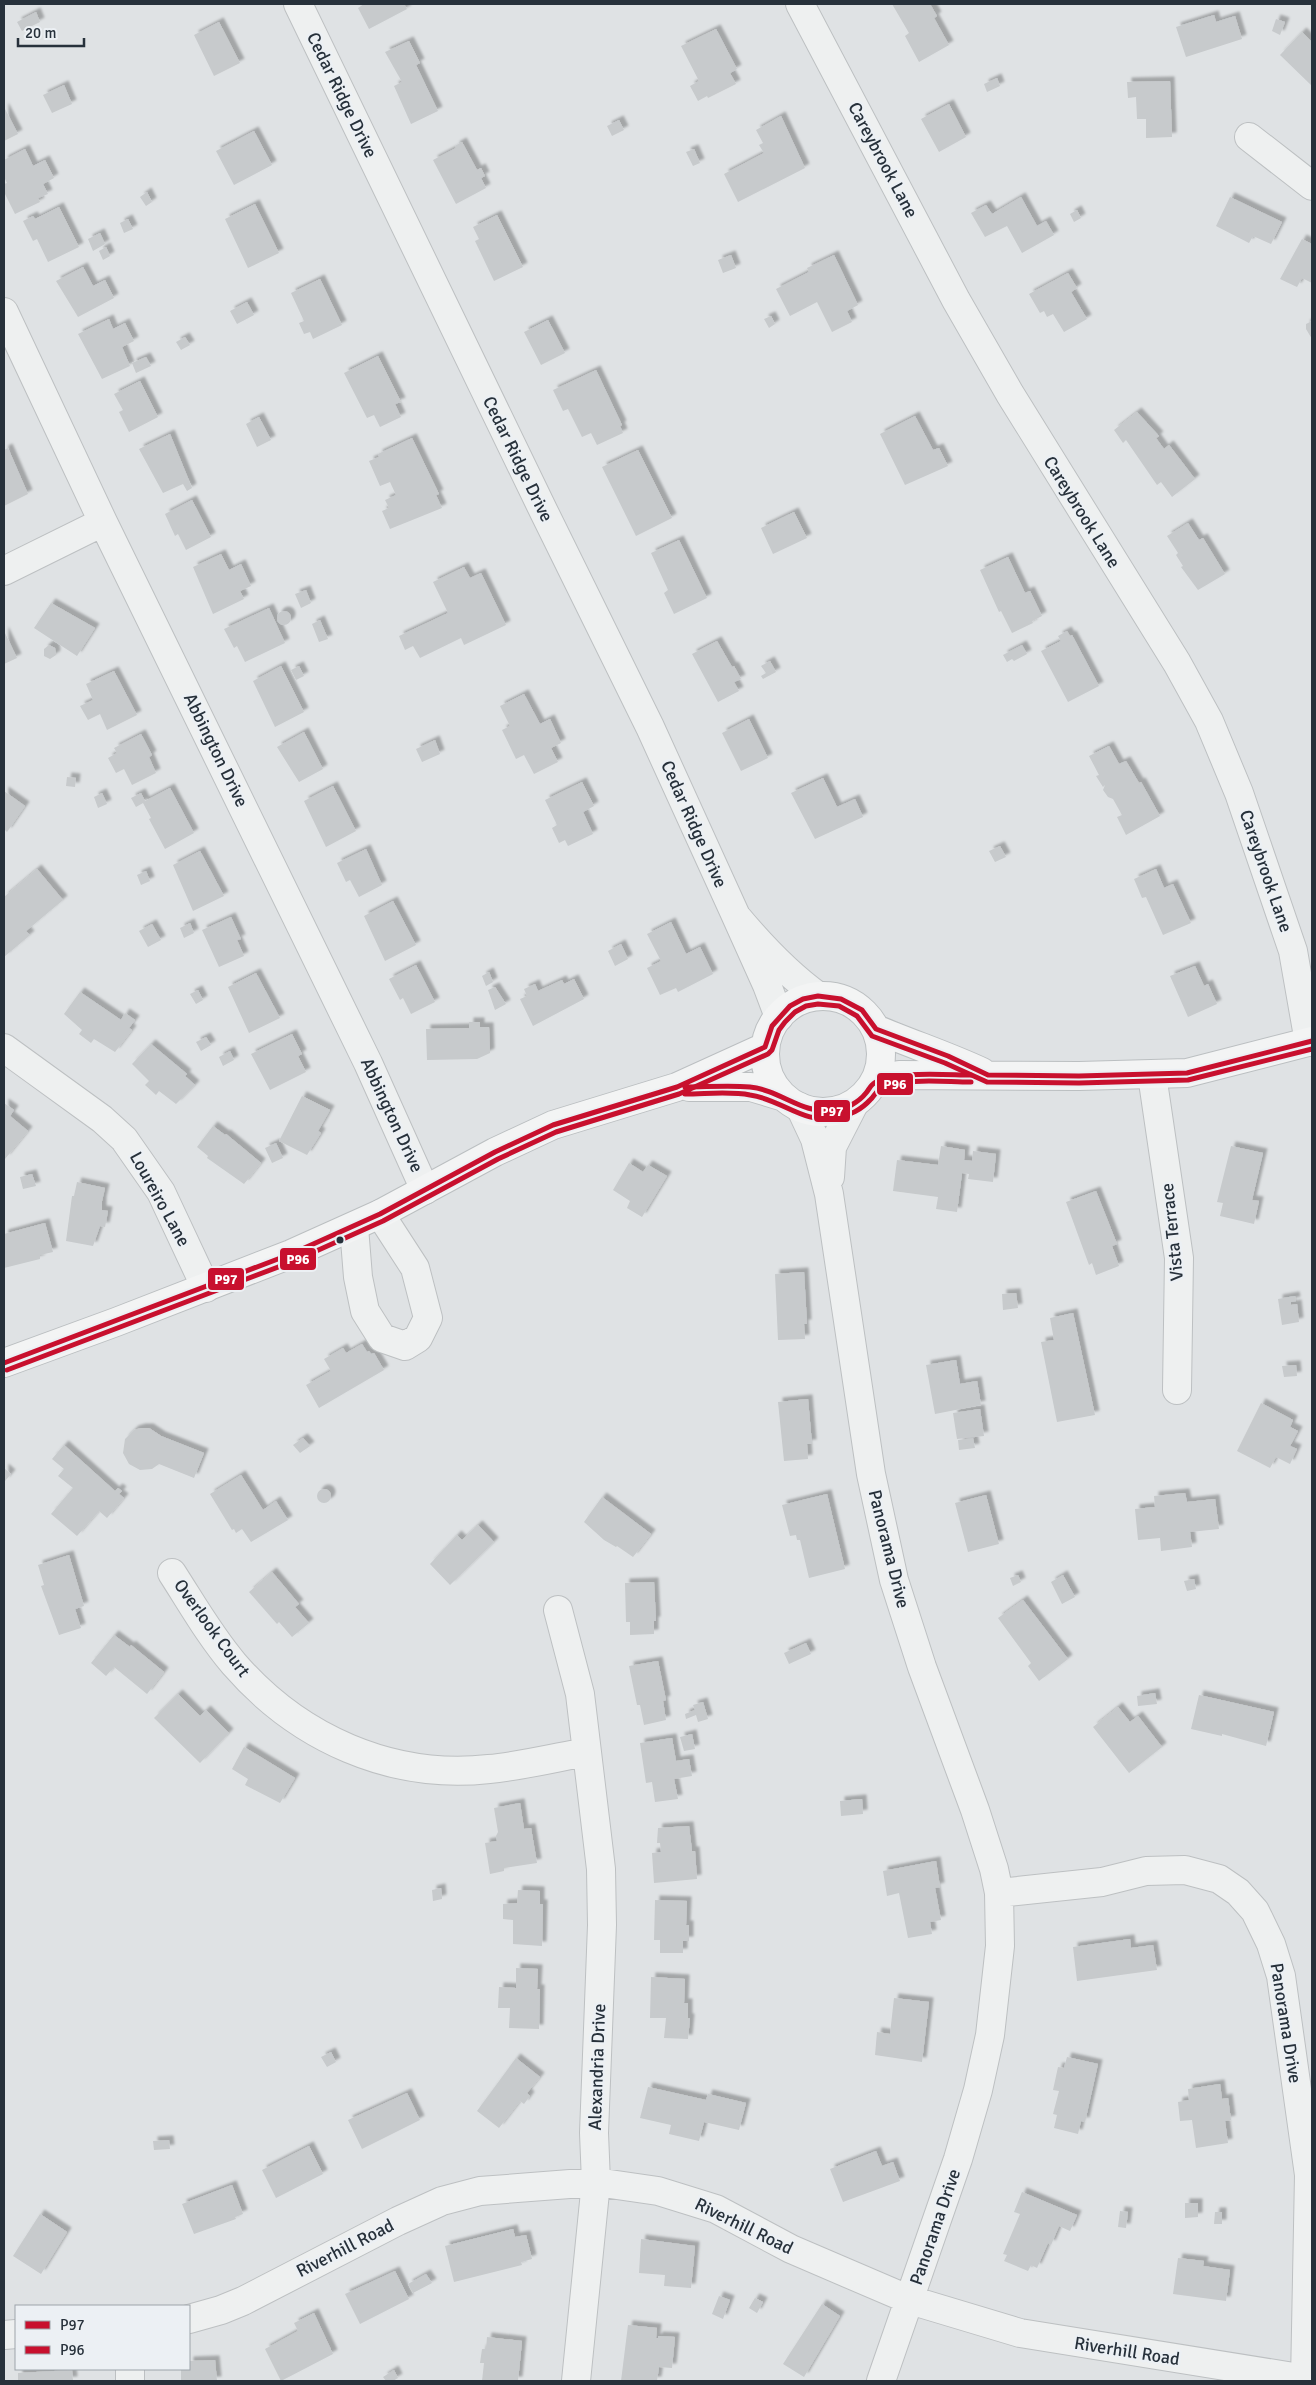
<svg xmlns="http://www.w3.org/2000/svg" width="1316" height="2385" viewBox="0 0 1316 2385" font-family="Signika,sans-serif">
  <defs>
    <filter id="shadow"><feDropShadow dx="4.5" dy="-4.5" stdDeviation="1" flood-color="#0004"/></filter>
  </defs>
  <rect width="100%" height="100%" fill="#dfe2e4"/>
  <!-- building -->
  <path fill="#c7cacc" filter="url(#shadow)" d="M364,4H404L407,9L369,29L358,8Z
    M892,4H930L937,16L934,18L949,45L919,62L905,36L909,33Z
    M36,12L40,22L22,31L17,22Z
    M1214,15L1216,22L1235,16L1242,39L1186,57L1176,27Z
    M1276,19L1285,22L1280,35L1272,31Z
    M219,22L240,63L214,76L194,35Z
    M716,29L737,69L730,73L736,84L708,98L707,96L698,101L690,86L699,81L681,46Z
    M1302,32L1312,42V86L1280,55Z
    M409,41L420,63L416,65L438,111L411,124L394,86L402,82L385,52Z
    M997,78L1000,86L987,92L984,84Z
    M1170,81L1172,137L1146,138V119H1137L1136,97L1128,98L1127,82Z
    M64,85L72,104L52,113L43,95Z
    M949,104L966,137L939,152L921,119Z
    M4,107L18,134L4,141Z
    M781,116L805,168L738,202L724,174L764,153L759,145L763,143L756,130Z
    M619,120L624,130L612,136L607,126Z
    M254,131L272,165L234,185L216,151Z
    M462,142L477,170L481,168L485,176L481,178L486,188L456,204L433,160L456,148L455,146Z
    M25,149L33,166L45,160L54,178L43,184L48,194L38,198L40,202L15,214L4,192V184L7,183L4,177V160Z
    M694,149L700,163L693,166L686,152Z
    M147,192L152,202L146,206L140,197Z
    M1021,197L1037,226L1046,221L1054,235L1022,253L1007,226L985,237L971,213L986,205L992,214Z
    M1230,197L1282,222L1271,244L1253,236L1249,243L1216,226Z
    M255,204L279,253L248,268L225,219Z
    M59,207L79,247L48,262L37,239L33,241L23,221L33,216L35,219Z
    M1077,210L1081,218L1074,222L1070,214Z
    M497,215L523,267L494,281L475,241L479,239L473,227Z
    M128,219L133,229L124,233L120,223Z
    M100,233L105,244L93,251L88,239Z
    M1302,239L1312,244V283L1302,278L1297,287L1280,279Z
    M106,247L110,256L103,260L99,251Z
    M731,255L736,268L723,273L718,260Z
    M834,255L858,305L847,311L852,322L832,332L817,302L790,316L776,289L809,272L807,268Z
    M83,267L93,286L105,280L114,298L78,317L56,281Z
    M1068,273L1077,288L1071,292L1087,319L1064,332L1053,314L1047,317L1044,311L1040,313L1029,294Z
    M320,279L342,325L313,339L310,332L304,334L299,323L304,321L291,293Z
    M247,302L254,315L237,324L230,311Z
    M771,316L775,324L769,328L764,319Z
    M109,319L113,329L125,323L134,341L122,347L130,366L102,379L78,334Z
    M548,320L565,353L541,365L524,332Z
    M1312,321V339L1306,329V324Z
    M185,337L190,345L181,350L176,342Z
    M378,356L401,402L395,404L401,417L380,427L374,415L367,418L344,373Z
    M146,357L151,366L136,373L132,363Z
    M596,370L622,425L620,426L623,433L597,445L591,433L582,437L568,409L563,411L553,390Z
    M140,381L158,417L129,432L119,412L123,410L114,394Z
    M1137,412L1159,436L1156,438L1164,449L1169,445L1195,479L1172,497L1161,482L1157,485L1126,440L1123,443L1114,430Z
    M915,416L933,450L939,448L948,466L905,485L880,434Z
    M259,417L271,440L257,447L246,424Z
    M170,434L192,488L187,491L183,484L163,493L139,449Z
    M412,438L439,494L436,495L442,508L390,529L382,511L389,508L385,500L396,495L390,482L380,486L369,461L379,457L378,454Z
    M8,448L28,494L4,506V450Z
    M638,450L672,518L636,536L602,467Z
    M192,500L211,537L186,550L178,534L175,536L165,514Z
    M794,512L807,538L773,554L761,528Z
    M1188,523L1199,540L1203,538L1225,574L1198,590L1181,567L1183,566L1176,555L1178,553L1167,536Z
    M679,540L707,598L674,614L664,593L668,590L651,553Z
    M221,554L229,570L241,564L251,586L240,591L244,599L213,614L193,567Z
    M1008,557L1025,593L1030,591L1042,616L1032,621L1033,623L1012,633L1001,611L999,612L980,570Z
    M464,567L470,578L481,573L506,625L464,645L461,638L420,658L413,646L405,650L399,636L448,613L433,582Z
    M306,590L311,603L301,608L295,594Z
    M51,603L95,628L77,656L34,628Z
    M269,608L285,643L245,662L237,646L234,648L224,629Z
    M277 618a7 7 0 1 1 14 0a7 7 0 1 1-14 0Z
    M320,620L328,639L319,642L312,624Z
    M4,631L17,658L4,664Z
    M1067,631L1070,636L1072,635L1099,686L1068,702L1041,651L1061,641L1058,636Z
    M717,641L732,667L734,666L741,679L734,682L739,691L718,702L692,654Z
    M49,645L55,648L56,655L50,659L44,656V649Z
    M1022,645L1027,654L1014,661L1012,659L1007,662L1003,655Z
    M770,661L776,672L763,679L761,676L766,673L761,666Z
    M281,666L304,712L275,727L253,681Z
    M299,666L304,676L296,680L291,670Z
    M114,671L137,715L107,730L100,714L88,720L80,706L93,700L86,684Z
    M524,694L540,724L550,719L561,743L551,748L558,762L534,774L524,755L516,759L502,730L510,726L500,706Z
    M749,719L768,758L741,771L722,733Z
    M304,732L323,769L299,782L277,747Z
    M141,734L152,755L149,757L156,773L132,785L124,769L116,773L108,758L117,753L114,748Z
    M435,740L440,754L422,762L416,749Z
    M1109,746L1119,764L1126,761L1139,783L1141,782L1160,816L1126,835L1117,817L1122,815L1113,799L1108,797L1103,790L1105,785L1103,787L1096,776L1099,775L1089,756Z
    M67,777L76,778L75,787L66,786Z
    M823,778L837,807L855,799L863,817L815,839L791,793Z
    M582,782L594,806L583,812L593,834L568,846L565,840L559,843L552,828L557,825L545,800Z
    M333,786L356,831L326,847L304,801Z
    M170,788L194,833L165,849L149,819L151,818L143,803L136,807L131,798L141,793L145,801Z
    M4,791L25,806L7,832L4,829Z
    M102,793L107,804L98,808L94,797Z
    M1000,846L1006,857L995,862L989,851Z
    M366,849L382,885L359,897L350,880L346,882L337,863Z
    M200,851L224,896L193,911L173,865Z
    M37,869L63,900L26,931L30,935L4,957V897Z
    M1156,869L1164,888L1173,884L1191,923L1163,935L1146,897L1142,898L1134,879Z
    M146,871L150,881L141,885L137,875Z
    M393,901L416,945L385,961L364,916Z
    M231,917L241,939L237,940L244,956L219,967L202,930Z
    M671,922L686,954L700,947L713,974L678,992L676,988L660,995L647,968L661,961L647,934Z
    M190,923L194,933L184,938L180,928Z
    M152,924L161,940L148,947L139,931Z
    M621,944L628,959L615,966L608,951Z
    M416,965L435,1002L411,1014L403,998L400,1000L389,979Z
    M1195,966L1204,986L1208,984L1217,1004L1188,1017L1170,976Z
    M489,972L493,982L486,986L482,976Z
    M256,973L280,1018L249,1033L228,987Z
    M574,979L584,999L533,1026L520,999L527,996L524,989L535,984L538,991L562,980L564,984Z
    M495,987L506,1004L495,1010L488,990Z
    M198,990L203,1000L196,1004L190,994Z
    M80,992L121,1020L125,1013L135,1020L129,1028L132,1030L115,1052L94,1039L91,1043L79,1034L82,1030L64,1014Z
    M469,1022H480V1027H489L490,1053L477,1059L427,1060L426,1029L469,1028Z
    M292,1034L302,1054L298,1056L306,1072L270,1090L251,1054Z
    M206,1037L211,1045L201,1051L196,1042Z
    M151,1044L187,1074L185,1076L195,1085L176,1104L159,1091L156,1095L145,1085L149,1081L132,1064Z
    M230,1051L234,1060L223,1066L219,1057Z
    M302,1096L330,1110L318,1131L321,1133L307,1155L279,1141Z
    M4,1103L14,1110L10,1116L28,1131L5,1159Z
    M213,1126L225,1135L226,1134L261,1163L244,1184L207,1158L208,1156L197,1147Z
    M276,1143L283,1158L272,1163L265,1148Z
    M941,1146L965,1150L964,1160L972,1161L973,1151L996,1154L993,1182L968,1179L969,1174L962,1173L957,1212L936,1209L938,1197L893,1191L897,1160L938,1165Z
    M1231,1146L1263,1153L1252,1200L1259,1201L1254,1224L1220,1216L1223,1203L1217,1202Z
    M629,1163L643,1172L648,1165L667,1176L642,1217L627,1208L630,1201L613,1190Z
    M32,1174L36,1186L23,1189L20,1177Z
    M77,1182L105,1188L102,1201V1210L108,1211L105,1227L100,1226L93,1246L66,1241L72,1196H74Z
    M1096,1191L1117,1244L1112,1246L1119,1266L1096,1275L1092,1263L1089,1265L1066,1202Z
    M45,1223L53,1252L40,1255V1259L4,1268V1234Z
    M804,1272L807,1324H804L805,1339L778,1340L775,1274Z
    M1016,1293L1018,1308L1003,1310L1002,1294Z
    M1295,1296L1296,1301L1291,1302V1305L1297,1304L1299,1322L1282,1325L1278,1299Z
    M1073,1313L1095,1415L1057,1422L1041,1342L1054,1340L1050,1318Z
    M362,1344L367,1352L369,1351L371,1354L374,1353L384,1370L319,1408L306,1385L331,1371L324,1359L343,1348L346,1353Z
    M956,1360L960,1384L977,1381L981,1405L935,1414L926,1365Z
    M1296,1365L1297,1376L1284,1377L1282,1366Z
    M808,1399L812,1444H807L808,1459L784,1461L778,1402Z
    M1261,1403L1293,1420L1290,1427L1298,1431L1290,1446L1297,1449L1290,1464L1276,1457L1270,1468L1237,1451Z
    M980,1409L984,1436L957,1439L953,1413Z
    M141,1428H149L161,1436L204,1453L194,1478L159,1464L152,1469L140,1470L129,1464L123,1453L125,1439L134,1430Z
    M303,1438L310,1446L300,1453L293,1445Z
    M973,1438L975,1448L959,1450L958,1440Z
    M64,1445L115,1491L118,1488L122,1491L119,1494L124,1498L107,1518L99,1511L77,1536L51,1514L73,1488L58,1476L64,1469L52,1459Z
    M4,1468L11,1474L5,1481H4Z
    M241,1475L263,1510L276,1501L288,1520L251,1542L242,1529L236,1533L234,1529L232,1530L210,1494Z
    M317 1496a7 7 0 1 1 14 0a7 7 0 1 1-14 0Z
    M1185,1493L1187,1502L1215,1499L1219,1529L1190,1532L1192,1547L1161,1551L1160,1538L1138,1540L1135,1509L1155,1507L1154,1496Z
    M827,1494L845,1569L809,1578L800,1540H797L796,1535L790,1536L782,1505Z
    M986,1495L999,1544L968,1552L955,1503Z
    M602,1497L651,1534L633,1557L617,1546L616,1547L604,1540L584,1522Z
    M478,1525L494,1542L450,1585L430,1564L457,1535L462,1540Z
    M69,1555L84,1606L75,1609L81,1628L59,1635L41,1586L44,1585L38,1565Z
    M272,1572L299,1604L295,1607L309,1623L292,1637L279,1622L277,1624L249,1592Z
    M1018,1575L1021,1582L1013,1586L1010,1578Z
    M1063,1575L1075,1597L1062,1604L1051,1582Z
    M1194,1579L1196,1589L1187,1591L1184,1581Z
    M654,1582L656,1621H654V1634L630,1635V1622H626L625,1583Z
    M1023,1600L1068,1659L1039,1681L1028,1666L1031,1663L998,1618Z
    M114,1635L130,1647L131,1645L164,1672L147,1694L114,1667L106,1676L91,1663Z
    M806,1643L811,1654L789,1664L784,1653Z
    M658,1661L666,1700L663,1701L666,1720L644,1725L640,1705H637L629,1666Z
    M1155,1693L1157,1704L1138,1706L1137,1696Z
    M178,1694L200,1716L206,1710L229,1733L200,1763L154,1718Z
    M1199,1695L1274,1712L1266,1746L1222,1734V1736L1191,1729Z
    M703,1702L708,1719L698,1722L696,1715L686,1719L685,1714L695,1710L693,1705Z
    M1118,1707L1130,1722L1138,1716L1162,1747L1129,1773L1093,1727Z
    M692,1734L695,1749L684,1751L680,1737Z
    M672,1738L676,1761L689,1759L692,1776L674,1779L678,1799L655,1802L652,1782L646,1783L640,1743Z
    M244,1747L295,1778L280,1803L245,1785L248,1779L232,1769Z
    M862,1799L863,1814L841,1816L840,1801Z
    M520,1803L524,1829L531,1828L537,1863L504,1868V1871L490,1874L485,1843L497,1841L496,1836L498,1832L494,1808Z
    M689,1826L692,1851H695L697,1879L654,1883L652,1853L661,1852L660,1843H657L658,1828Z
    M936,1861L940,1887L935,1888L941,1920L930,1922L932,1934L908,1938L899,1893L887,1896L883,1871Z
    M441,1888L442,1899L433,1901L432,1890Z
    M518,1890L540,1891V1904H543L542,1946L513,1944V1920L503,1919V1904L517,1903Z
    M655,1900L687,1901L686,1925H689V1941H683V1953H660V1940H654Z
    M1130,1939L1131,1948L1153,1945L1157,1970L1077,1981L1073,1947Z
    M516,1968L538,1969L537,1989H540L539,2029L509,2028L510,2008H498L499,1987L516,1988Z
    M651,1977L685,1979L684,2003H688V2018H690L688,2039L664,2038L666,2018H650Z
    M894,1998L929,2002L922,2062L875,2055L877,2032L890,2034Z
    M331,2052L336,2062L327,2067L321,2057Z
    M1067,2057L1098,2064L1085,2122L1081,2121L1078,2134L1054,2128L1057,2115L1053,2114L1059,2091L1053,2090L1058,2067L1064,2068Z
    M516,2058L540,2077L527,2093L530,2096L524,2104L520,2101L499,2128L477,2111Z
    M1220,2084L1222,2099L1228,2098L1231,2120L1225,2121L1228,2143L1196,2148L1192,2120L1180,2121L1178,2102L1189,2100L1188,2089Z
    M648,2087L706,2100L708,2094L746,2103L739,2130L704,2122L699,2141L669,2134L671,2125L640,2118Z
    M407,2093L420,2120L362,2149L348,2120Z
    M169,2140L170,2149L154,2150L153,2141Z
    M309,2146L323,2174L276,2198L262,2170Z
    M876,2151L882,2166L893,2162L900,2181L843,2202L830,2169Z
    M232,2185L243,2214L235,2217L236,2219L194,2234L182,2204Z
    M1022,2192L1077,2215L1070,2231L1059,2226L1051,2245L1048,2243L1037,2268L1031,2265L1028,2271L1004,2261L1007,2255L1003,2254L1020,2214L1014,2212Z
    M1185,2203H1198V2217L1185,2218Z
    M1120,2211L1128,2212L1126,2228L1118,2227Z
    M1215,2212H1222V2224H1214Z
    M40,2214L67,2232L41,2274L13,2256Z
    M513,2229L515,2237L526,2235L532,2259L521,2262L522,2265L454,2282L445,2246Z
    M641,2239L695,2246L691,2288L664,2286L665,2275L639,2273Z
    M1178,2258L1204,2261L1203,2266L1230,2270L1226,2301L1173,2294Z
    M395,2271L409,2299L360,2324L345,2294Z
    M426,2274L432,2283L413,2293L408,2284Z
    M719,2296L730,2300L723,2319L712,2314Z
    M755,2298L763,2302L757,2313L749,2308Z
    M822,2304L840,2316L804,2377L783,2364Z
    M314,2313L333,2354L281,2381L265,2349L298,2331L294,2323Z
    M628,2325L657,2328L656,2338H658V2336L675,2337L672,2368L659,2367L657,2381H621Z
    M487,2337L522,2341L518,2381H482L484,2363H480L482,2349H486Z
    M215,2360L217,2381H181V2369H189V2361Z
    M72,2370L73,2381H18V2373Z
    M394,2370L398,2378L393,2381H386L383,2377Z"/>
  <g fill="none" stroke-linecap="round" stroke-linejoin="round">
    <defs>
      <path id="minor" d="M298,4L544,512L650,727L736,916
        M800,4L956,300L1010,394L1177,663L1209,721L1239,793L1293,951L1309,1042
        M1249,137L1312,186
        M4,312L103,522L368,1063L425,1190
        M4,571L103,522
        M779,1017L767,985L736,916C761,946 786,973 818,996
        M4,1048L102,1119L124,1139L161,1192L206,1288
        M1152,1075L1179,1258L1177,1390
        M800,1107L815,1139L829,1194L871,1474L894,1580L922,1667L975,1810L994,1869L999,1893L1000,1946L990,2035L978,2090L958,2159L881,2381
        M830,1177L832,1147L854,1104
        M354,1227L358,1277L365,1311L382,1338L405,1346L418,1338L428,1318L415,1268L380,1214
        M172,1573C192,1604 210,1636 234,1664C298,1738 391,1780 489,1769C522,1766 554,1758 586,1752
        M558,1610L580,1694L601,1869L602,1925L594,2133L596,2182L576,2381
        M999,1893L1102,1882L1146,1871L1185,1870L1219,1879L1238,1892L1255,1911L1271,1944L1281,1976L1309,2175L1305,2381
        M189,2319L221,2310L243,2301L398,2221L442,2201L480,2191L596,2182L658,2191L716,2209L791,2249L910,2300L1020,2333L1312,2380
        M4,2335L16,2334
        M130,2369V2381"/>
      <path id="major" d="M765 1054a58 58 0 1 1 116 0a58 58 0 1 1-116 0Z
        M876,1029C911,1044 948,1056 982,1072
        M873,1084L899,1075L1079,1076L1187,1073L1312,1041
        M689,1087H751L784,1097
        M4,1363L116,1322L291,1254L380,1214L495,1152L553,1125L677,1087L765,1047"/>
    </defs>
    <!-- minor casing -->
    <use href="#minor" stroke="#bdc0c2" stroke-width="30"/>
    <!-- major casing -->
    <use href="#major" stroke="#bbbfc1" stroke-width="30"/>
    <!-- minor -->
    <use href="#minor" stroke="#eef0f0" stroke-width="28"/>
    <!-- major -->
    <use href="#major" stroke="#f3f4f4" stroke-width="28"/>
    <defs>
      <path id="bus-1" d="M685,1087C706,1087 729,1085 750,1087C780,1090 802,1114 833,1111C845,1110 859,1102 866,1093C868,1091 870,1086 873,1084C892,1070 947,1075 971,1075
        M4,1363L291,1254L380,1214L495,1152L553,1125L677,1087L765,1047L772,1026L790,1006L803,999L818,996L841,999L862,1010L876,1029L948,1056L988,1075L1079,1076L1187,1073L1312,1041"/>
      <path id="bus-2" d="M685,1094C706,1094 730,1091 750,1095C781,1099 804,1125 837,1118C849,1116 862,1109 870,1100C874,1097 875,1092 880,1089C908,1077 942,1082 971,1082
        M7,1370L294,1261L383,1221L498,1159L556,1132L679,1094L768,1054L772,1050L779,1030L785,1022L795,1012L806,1006L818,1004L839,1006L857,1016L872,1036L945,1063L987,1082L1079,1083L1188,1080L1312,1049"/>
    </defs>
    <!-- bus-1 casing -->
    <use href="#bus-1" stroke="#ecf0f4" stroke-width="9"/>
    <!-- bus-2 casing -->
    <use href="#bus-2" stroke="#ecf0f4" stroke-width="9"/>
    <!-- bus-1 -->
    <use href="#bus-1" stroke="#c8102e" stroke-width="5"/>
    <!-- bus-2 -->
    <use href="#bus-2" stroke="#c8102e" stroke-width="5"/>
  </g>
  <!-- markers -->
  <circle fill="#27313b" stroke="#ecf0f4" stroke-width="2" cx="340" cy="1240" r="4.5"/>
  <g text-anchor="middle" stroke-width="5" stroke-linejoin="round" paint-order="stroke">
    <!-- street labels -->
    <g font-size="18" fill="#27313b" stroke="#ecf0f4">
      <text transform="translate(342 95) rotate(64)" y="6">Cedar Ridge Drive</text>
      <text transform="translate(883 160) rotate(62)" y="6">Careybrook Lane</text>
      <text transform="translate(518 459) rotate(64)" y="6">Cedar Ridge Drive</text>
      <text transform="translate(1082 512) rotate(58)" y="6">Careybrook Lane</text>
      <text transform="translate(216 750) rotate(64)" y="6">Abbington Drive</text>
      <text transform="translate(694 824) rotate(66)" y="6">Cedar Ridge Drive</text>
      <text transform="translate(1266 871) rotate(71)" y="6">Careybrook Lane</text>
      <text transform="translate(392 1115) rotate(65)" y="6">Abbington Drive</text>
      <text transform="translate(160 1199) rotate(61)" y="6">Loureiro Lane</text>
      <text transform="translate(1172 1232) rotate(-96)" y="6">Vista Terrace</text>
      <text transform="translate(889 1549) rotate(76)" y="6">Panorama Drive</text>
      <text transform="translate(212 1628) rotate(54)" y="6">Overlook Court</text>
      <text transform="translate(1286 2023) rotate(81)" y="6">Panorama Drive</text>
      <text transform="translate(597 2067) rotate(-88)" y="6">Alexandria Drive</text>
      <text transform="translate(744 2226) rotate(26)" y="6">Riverhill Road</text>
      <text transform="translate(935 2227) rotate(-71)" y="6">Panorama Drive</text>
      <text transform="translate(345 2248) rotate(-27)" y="6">Riverhill Road</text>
      <text transform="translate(1127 2351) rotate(9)" y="6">Riverhill Road</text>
    </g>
  </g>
  <g stroke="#ecf0f4" stroke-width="2">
    <rect x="876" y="1072" width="38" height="24" rx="5" fill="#c8102e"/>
    <rect x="813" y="1099" width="38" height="24" rx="5" fill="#c8102e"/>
    <rect x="279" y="1247" width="38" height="24" rx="5" fill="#c8102e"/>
    <rect x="207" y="1267" width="38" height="24" rx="5" fill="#c8102e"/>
  </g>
  <g font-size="14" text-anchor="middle" font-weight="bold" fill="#fff">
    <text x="895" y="1089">P96</text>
    <text x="832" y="1116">P97</text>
    <text x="298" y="1264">P96</text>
    <text x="226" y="1284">P97</text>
  </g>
  <!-- border -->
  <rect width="1316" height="2385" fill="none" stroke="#27313b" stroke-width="10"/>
  <!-- legend -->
  <rect x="15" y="2305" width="175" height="65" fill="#ecf0f4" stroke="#9da4aa"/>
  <rect x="25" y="2321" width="25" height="8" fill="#c8102e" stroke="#9da4aa"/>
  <text x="60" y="2330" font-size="15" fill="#27313b">P97</text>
  <rect x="25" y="2346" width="25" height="8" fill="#c8102e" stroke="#9da4aa"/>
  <text x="60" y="2355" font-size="15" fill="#27313b">P96</text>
  <!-- scale -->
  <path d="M18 38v8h66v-8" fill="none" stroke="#27313b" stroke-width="2.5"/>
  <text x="25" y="38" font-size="15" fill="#27313b" stroke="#ecf0f4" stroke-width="4" paint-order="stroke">20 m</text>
</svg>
